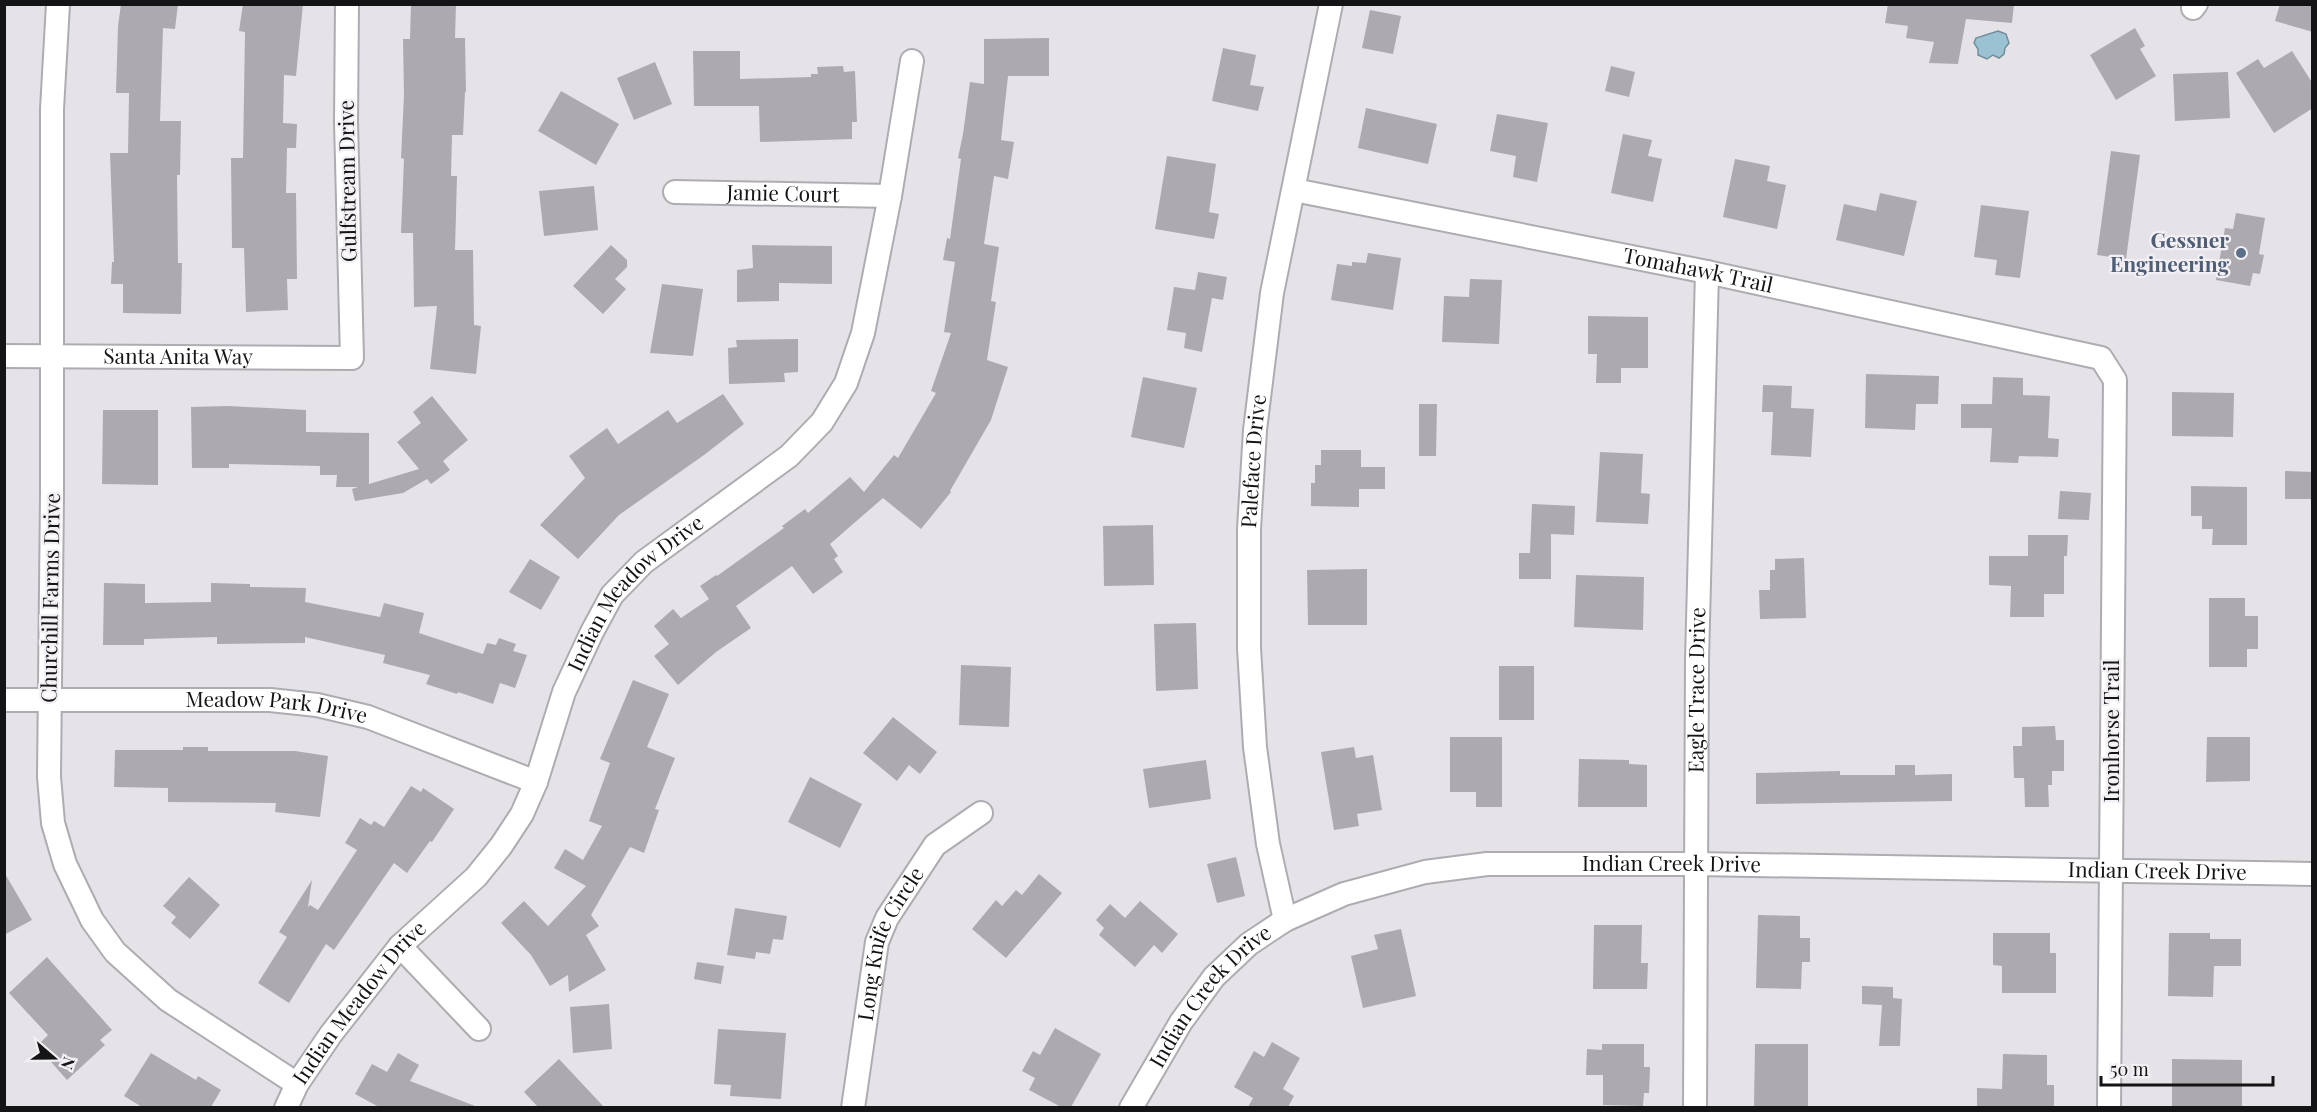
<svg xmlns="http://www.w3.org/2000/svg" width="2317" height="1112" viewBox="0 0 2317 1112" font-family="'Playfair Display',serif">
  <rect width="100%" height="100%" fill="#e5e3e8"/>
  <!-- water -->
  <path fill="#9ac2d3" stroke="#728e9a" stroke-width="1.5" d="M1998,31L2006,34L2009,43L2005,48L2004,54L1999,58L1993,55L1987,59L1978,55V49L1974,43L1976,38Z"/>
  <!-- building -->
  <path fill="#acaaaf" d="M121,4H178L175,29L163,28L160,121H181L180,175H177L178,263H182L181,314L123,313V284H111L112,262H114L110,153H128L129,93H116L118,26Z
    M243,4H303L296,76L284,75L283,123L297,124L296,148H287L286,193H296L297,279H287L288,310L246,312L244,248H232L231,158H243L245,32L239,31Z
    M411,4H456L455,38H465L466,92H465L463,135H452L451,176H457L455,250H473L474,325L481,326L476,374L430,369L437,306L414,307L413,233H401L404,159L401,158L404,95L403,39H410Z
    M1888,4H2014L2012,23L1966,19L1958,64L1929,63L1934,42L1906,38L1908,26L1885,23Z
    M2280,4H2313V32L2275,21Z
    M1370,10L1401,16L1393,54L1362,48Z
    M2135,28L2145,46L2140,49L2156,76L2116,100L2090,55Z
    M1049,38V76H1008L1001,140L1014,142L1008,179L994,176L984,244L999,247L991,301L996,302L987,360L1008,367L991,420L950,491L951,492L921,529L883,498L830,544L838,556L834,559L843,572L813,594L792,566L736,606L751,628L716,652L678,685L654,656L669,644L654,626L673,609L681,618L709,599L700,586L716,575L717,576L784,528L782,526L805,509L808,513L850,477L864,492L894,455L898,458L936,393L931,391L951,333L944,332L955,262L943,260L947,238L950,239L961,159L958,158L963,134L970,82L984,84V39Z
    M1223,48L1256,55L1250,85L1264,87L1258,111L1212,101Z
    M693,51H740V79L811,77V74H818L817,67L843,66L844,72L855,71L857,122H852V139L760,142L759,106H694Z
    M2292,51L2313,84V108L2274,133L2236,73L2258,59L2264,68Z
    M655,62L672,104L634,120L617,78Z
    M1611,66L1635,72L1629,97L1605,91Z
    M2228,72L2230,118L2175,121L2173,74Z
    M561,91L619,124L596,165L538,131Z
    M1366,108L1437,124L1428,164L1358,148Z
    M1497,114L1548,123L1537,182L1513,177L1516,156L1490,151Z
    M1623,134L1652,140L1648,156L1662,159L1653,202L1611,193Z
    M2111,151L2140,155L2126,259L2097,255Z
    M1167,156L1216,164L1209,212L1219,214L1214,239L1155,229Z
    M1735,159L1770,166L1767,181L1786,185L1777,229L1723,217Z
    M594,186L598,230L544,236L539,191Z
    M1880,193L1917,201L1904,256L1836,240L1844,204L1876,211Z
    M1981,205L2029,211L2020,278L1995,275L1997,260L1974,257Z
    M2236,213L2265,218L2259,254L2264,255L2260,274L2253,273L2250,286L2216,280L2225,228L2233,229Z
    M611,245L627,260V267L615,279L626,289L603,314L573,286Z
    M752,245L832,246V284L779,283V301L737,302V270L753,268Z
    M1368,253L1401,258L1393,310L1331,300L1337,264L1352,266V262L1366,263Z
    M1198,272L1227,277L1223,300L1212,298L1202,352L1184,348L1186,333L1167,330L1174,287L1195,290Z
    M1470,279L1502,280L1499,344L1442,342L1444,296L1469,297Z
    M662,284L703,289L693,356L650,353Z
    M1588,316L1648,317V368H1621V383H1596L1597,354H1588Z
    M798,339V372L784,373L785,382L729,384L728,348L737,347L736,340Z
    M1866,374L1939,376L1938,404H1916L1915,430L1865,428Z
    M1143,377L1197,388L1184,448L1131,437Z
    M1993,377L2023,378V395L2050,396L2048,438L2059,439L2058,457L2019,456L2018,463L1990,462L1992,428H1961V404H1992Z
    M1763,385L1792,386L1791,408L1814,409L1811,457L1771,455L1773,412H1762Z
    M2172,392L2234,393L2233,437L2172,436Z
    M723,394L744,424L704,455L619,515L578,559L540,525L585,478L569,456L607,428L618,444L668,410L677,423Z
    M432,396L468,440L443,461L450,470L431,484L427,479L403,493L355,501L352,489L358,487H336L337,475H320V466L229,464V468H192L191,407L228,406L306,410V432L369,433V484L419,469L397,442L421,423L413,412Z
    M1419,404H1437L1436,456H1419Z
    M103,410H158V485L102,484Z
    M1321,450H1361V467H1385V489H1359V507L1311,506V483H1315V465H1321Z
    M1600,452L1643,454L1641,493L1650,494L1648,524L1596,522Z
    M2285,471L2313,472V499H2285Z
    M2191,486L2247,487V545H2212L2213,529H2202V516H2191Z
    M2060,491L2091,493L2089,520L2058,519Z
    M1532,504L1575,506L1574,535L1551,534V579H1519V553H1530Z
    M1153,525L1154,585L1104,586L1103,526Z
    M2028,535H2068L2067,556H2064V594H2044V617H2010L2011,586L1989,585V556H2028Z
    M1804,558L1806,618L1760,619L1759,590H1770V570H1775V559Z
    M530,559L560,577L541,610L509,592Z
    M1367,569V625H1308L1307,570Z
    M1576,575L1644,577L1643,630L1574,627Z
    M104,583L145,584V603L211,602V583L250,584V587L306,588L305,602L380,617L384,603L424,613L419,633L483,654L487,643L496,645L499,638L516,644L513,651L527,655L515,688L500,683L493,704L458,692L457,694L426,684L430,675L383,663L385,655L305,637V643L217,644V637L144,639V645H103Z
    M2209,598H2245V616H2258V649H2247V667H2209Z
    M1196,623L1198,689L1156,691L1154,624Z
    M961,665L1011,667L1009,727L959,725Z
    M1499,666H1534V720H1499Z
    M633,680L669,694L647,747L675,758L655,809L659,810L644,853L630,847L591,915L599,926L586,935L606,970L569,992L568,975L550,986L531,955L501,923L524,901L548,926L586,886L554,868L565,849L583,860L602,826L589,821L610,763L600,759Z
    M893,717L937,752L920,774L909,765L897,781L863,753Z
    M2055,726L2056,740H2064V771H2052V785H2048L2049,807H2025L2024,778H2014L2013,746H2022V727Z
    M1450,737H1502V807H1476V792H1450Z
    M2207,737H2250V781L2206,782Z
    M183,747H208V751H295L328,756L320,817L275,812L276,803L168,802V788L114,787L115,750H183Z
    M1354,747L1356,758L1373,755L1382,810L1357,814L1359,826L1334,830L1321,752Z
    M1579,759L1629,760V764L1647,765V807H1578Z
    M1206,760L1211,799L1149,808L1143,769Z
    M1895,765H1915V775L1952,774V801L1756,804V773L1840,771V775H1895Z
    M810,777L862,804L840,848L788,822Z
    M411,786L421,792L423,788L454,809L432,842L430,841L407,873L394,863L334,950L326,944L289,1003L258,983L287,937L279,932L312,880L308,907L310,905L318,910L357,850L345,843L360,818L371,825L374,821L384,827Z
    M1236,857L1245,896L1217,903L1207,864Z
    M4,872L32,920L4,935Z
    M1039,874L1062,893L1006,958L972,929L996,900L1002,906L1016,890L1022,895Z
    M189,877L220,905L190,939L171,923L176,917L163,906Z
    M1140,901L1178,934L1162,953L1154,945L1135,967L1099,935L1104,928L1096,920L1110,904L1125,918Z
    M735,908L787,916L783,940L773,939L770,954L756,952L755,959L727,955Z
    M1758,915L1800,916V938H1810V962H1802L1801,989L1756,988Z
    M1594,925H1642L1641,963H1648L1647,989H1593Z
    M1401,929L1416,996L1363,1008L1351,956L1378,949L1374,935Z
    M1993,933H2050V953H2056V993H2002V966L1993,965Z
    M2169,933H2210V939H2241V966H2214L2213,997L2168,996Z
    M47,957L112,1030L100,1040L105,1045L67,1080L37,1046L48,1035L9,993Z
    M697,962L724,966L721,984L694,979Z
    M1862,986L1893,987V998L1902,999L1900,1046H1879L1882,1005L1862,1004Z
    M609,1004L612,1049L573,1053L570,1007Z
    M1055,1028L1101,1054L1071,1107H1061L1029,1090L1035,1078L1022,1071L1033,1051L1040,1055Z
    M718,1029L786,1033L781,1099L730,1096L731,1085L714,1084Z
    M1272,1042L1300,1058L1283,1089L1294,1096L1288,1107H1248L1253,1098L1234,1087L1254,1051L1264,1057Z
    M1602,1044H1644V1067H1650L1649,1093H1644L1643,1106L1603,1105V1075H1586L1587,1049L1602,1050Z
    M1755,1044H1808V1107H1754Z
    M151,1053L196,1080L198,1076L221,1090L211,1107H142L124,1096Z
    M398,1053L419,1065L410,1081L475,1106V1107H379L355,1094L372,1064L387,1072Z
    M2003,1054L2047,1055V1085H2054V1107H1977V1088L2002,1089Z
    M559,1059L604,1107H538L524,1092Z
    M2172,1059L2242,1060V1107H2172Z"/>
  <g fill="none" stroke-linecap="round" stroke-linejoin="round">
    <defs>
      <g id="minor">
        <path d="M58,4L52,109V495L49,777L53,823L65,864L92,920L115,952L168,1000L297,1084"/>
        <path d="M2193,8L2196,4"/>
        <path id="s1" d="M1294,190L1707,272L2101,358L2115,380L2109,1108"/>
        <path id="s2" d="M675,192L890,196"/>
        <path id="s3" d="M4,356L352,358L346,122L347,4"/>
        <path id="s4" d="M4,700H270L317,705L368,717L536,782"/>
        <path id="s5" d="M1285,920L1268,844L1255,747L1249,648V529L1255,430L1272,293L1331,4"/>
        <path d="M400,946L479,1029"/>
        <path id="s6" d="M286,1108L297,1084L331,1034L400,946L476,877L501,846L522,814L536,782L564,692L592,632L612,595L644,562L789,456L822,422L846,383L863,333L890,196L912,61"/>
        <path id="s7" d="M853,1108L877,942L887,918L935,845L981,813"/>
        <path id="s8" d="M1131,1108L1181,1022L1214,977L1249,944L1285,920L1344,894L1425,872L1487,864H1695L2312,874"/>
        <path id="s9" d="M1695,1108L1697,660L1707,272"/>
      </g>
    </defs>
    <!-- minor casing -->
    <use href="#minor" stroke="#afacb1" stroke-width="26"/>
    <!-- minor -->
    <use href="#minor" stroke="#fff" stroke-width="22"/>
  </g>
  <!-- markers -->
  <circle fill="#5c6f8a" stroke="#f3f0f5" stroke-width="2" cx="2241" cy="253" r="6"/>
  <g text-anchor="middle" stroke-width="4.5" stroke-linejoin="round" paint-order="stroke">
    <!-- street labels -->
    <g font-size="21" fill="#141315" stroke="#f3f0f5">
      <text transform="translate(348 181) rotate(-91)" y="7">Gulfstream Drive</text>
      <text dy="7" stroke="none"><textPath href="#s2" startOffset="108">Jamie Court</textPath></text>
      <text dy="7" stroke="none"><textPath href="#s1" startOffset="412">Tomahawk Trail</textPath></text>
      <text dy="7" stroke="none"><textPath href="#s3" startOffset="174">Santa Anita Way</textPath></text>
      <text dy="7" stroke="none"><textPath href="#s5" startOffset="462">Paleface Drive</textPath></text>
      <text dy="7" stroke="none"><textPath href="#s6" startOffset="633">Indian Meadow Drive</textPath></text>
      <text transform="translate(51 598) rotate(-89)" y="7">Churchill Farms Drive</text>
      <text dy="7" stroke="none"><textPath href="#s9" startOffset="418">Eagle Trace Drive</textPath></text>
      <text dy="7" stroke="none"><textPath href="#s4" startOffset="273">Meadow Park Drive</textPath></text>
      <text transform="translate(2112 731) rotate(-90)" y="7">Ironhorse Trail</text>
      <text dy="7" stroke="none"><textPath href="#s8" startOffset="642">Indian Creek Drive</textPath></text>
      <text dy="7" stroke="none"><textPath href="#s8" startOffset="1128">Indian Creek Drive</textPath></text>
      <text dy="7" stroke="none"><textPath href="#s7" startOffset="170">Long Knife Circle</textPath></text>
      <text dy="7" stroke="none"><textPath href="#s8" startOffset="138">Indian Creek Drive</textPath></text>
      <text dy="7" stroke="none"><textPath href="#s6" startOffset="129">Indian Meadow Drive</textPath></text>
    </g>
    <!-- service labels -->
    <g font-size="21" font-weight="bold" fill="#4e5e75" stroke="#f3f0f5" text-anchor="end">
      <text x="2229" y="248">Gessner<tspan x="2229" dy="24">Engineering</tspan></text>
    </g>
  </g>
  <!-- border -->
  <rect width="2317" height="1112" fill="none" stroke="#141315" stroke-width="12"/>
  <!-- north arrow -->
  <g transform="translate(54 1058) rotate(110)" stroke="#f3f0f5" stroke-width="4.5" paint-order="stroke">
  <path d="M0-4.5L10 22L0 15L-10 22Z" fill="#141315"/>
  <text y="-9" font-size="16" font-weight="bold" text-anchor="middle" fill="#141315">N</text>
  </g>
  <!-- scale -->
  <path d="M2101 1076v9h172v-9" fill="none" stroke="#141315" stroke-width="3"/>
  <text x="2110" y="1076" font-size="18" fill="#141315" stroke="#f3f0f5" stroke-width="4.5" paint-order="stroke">50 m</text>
</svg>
